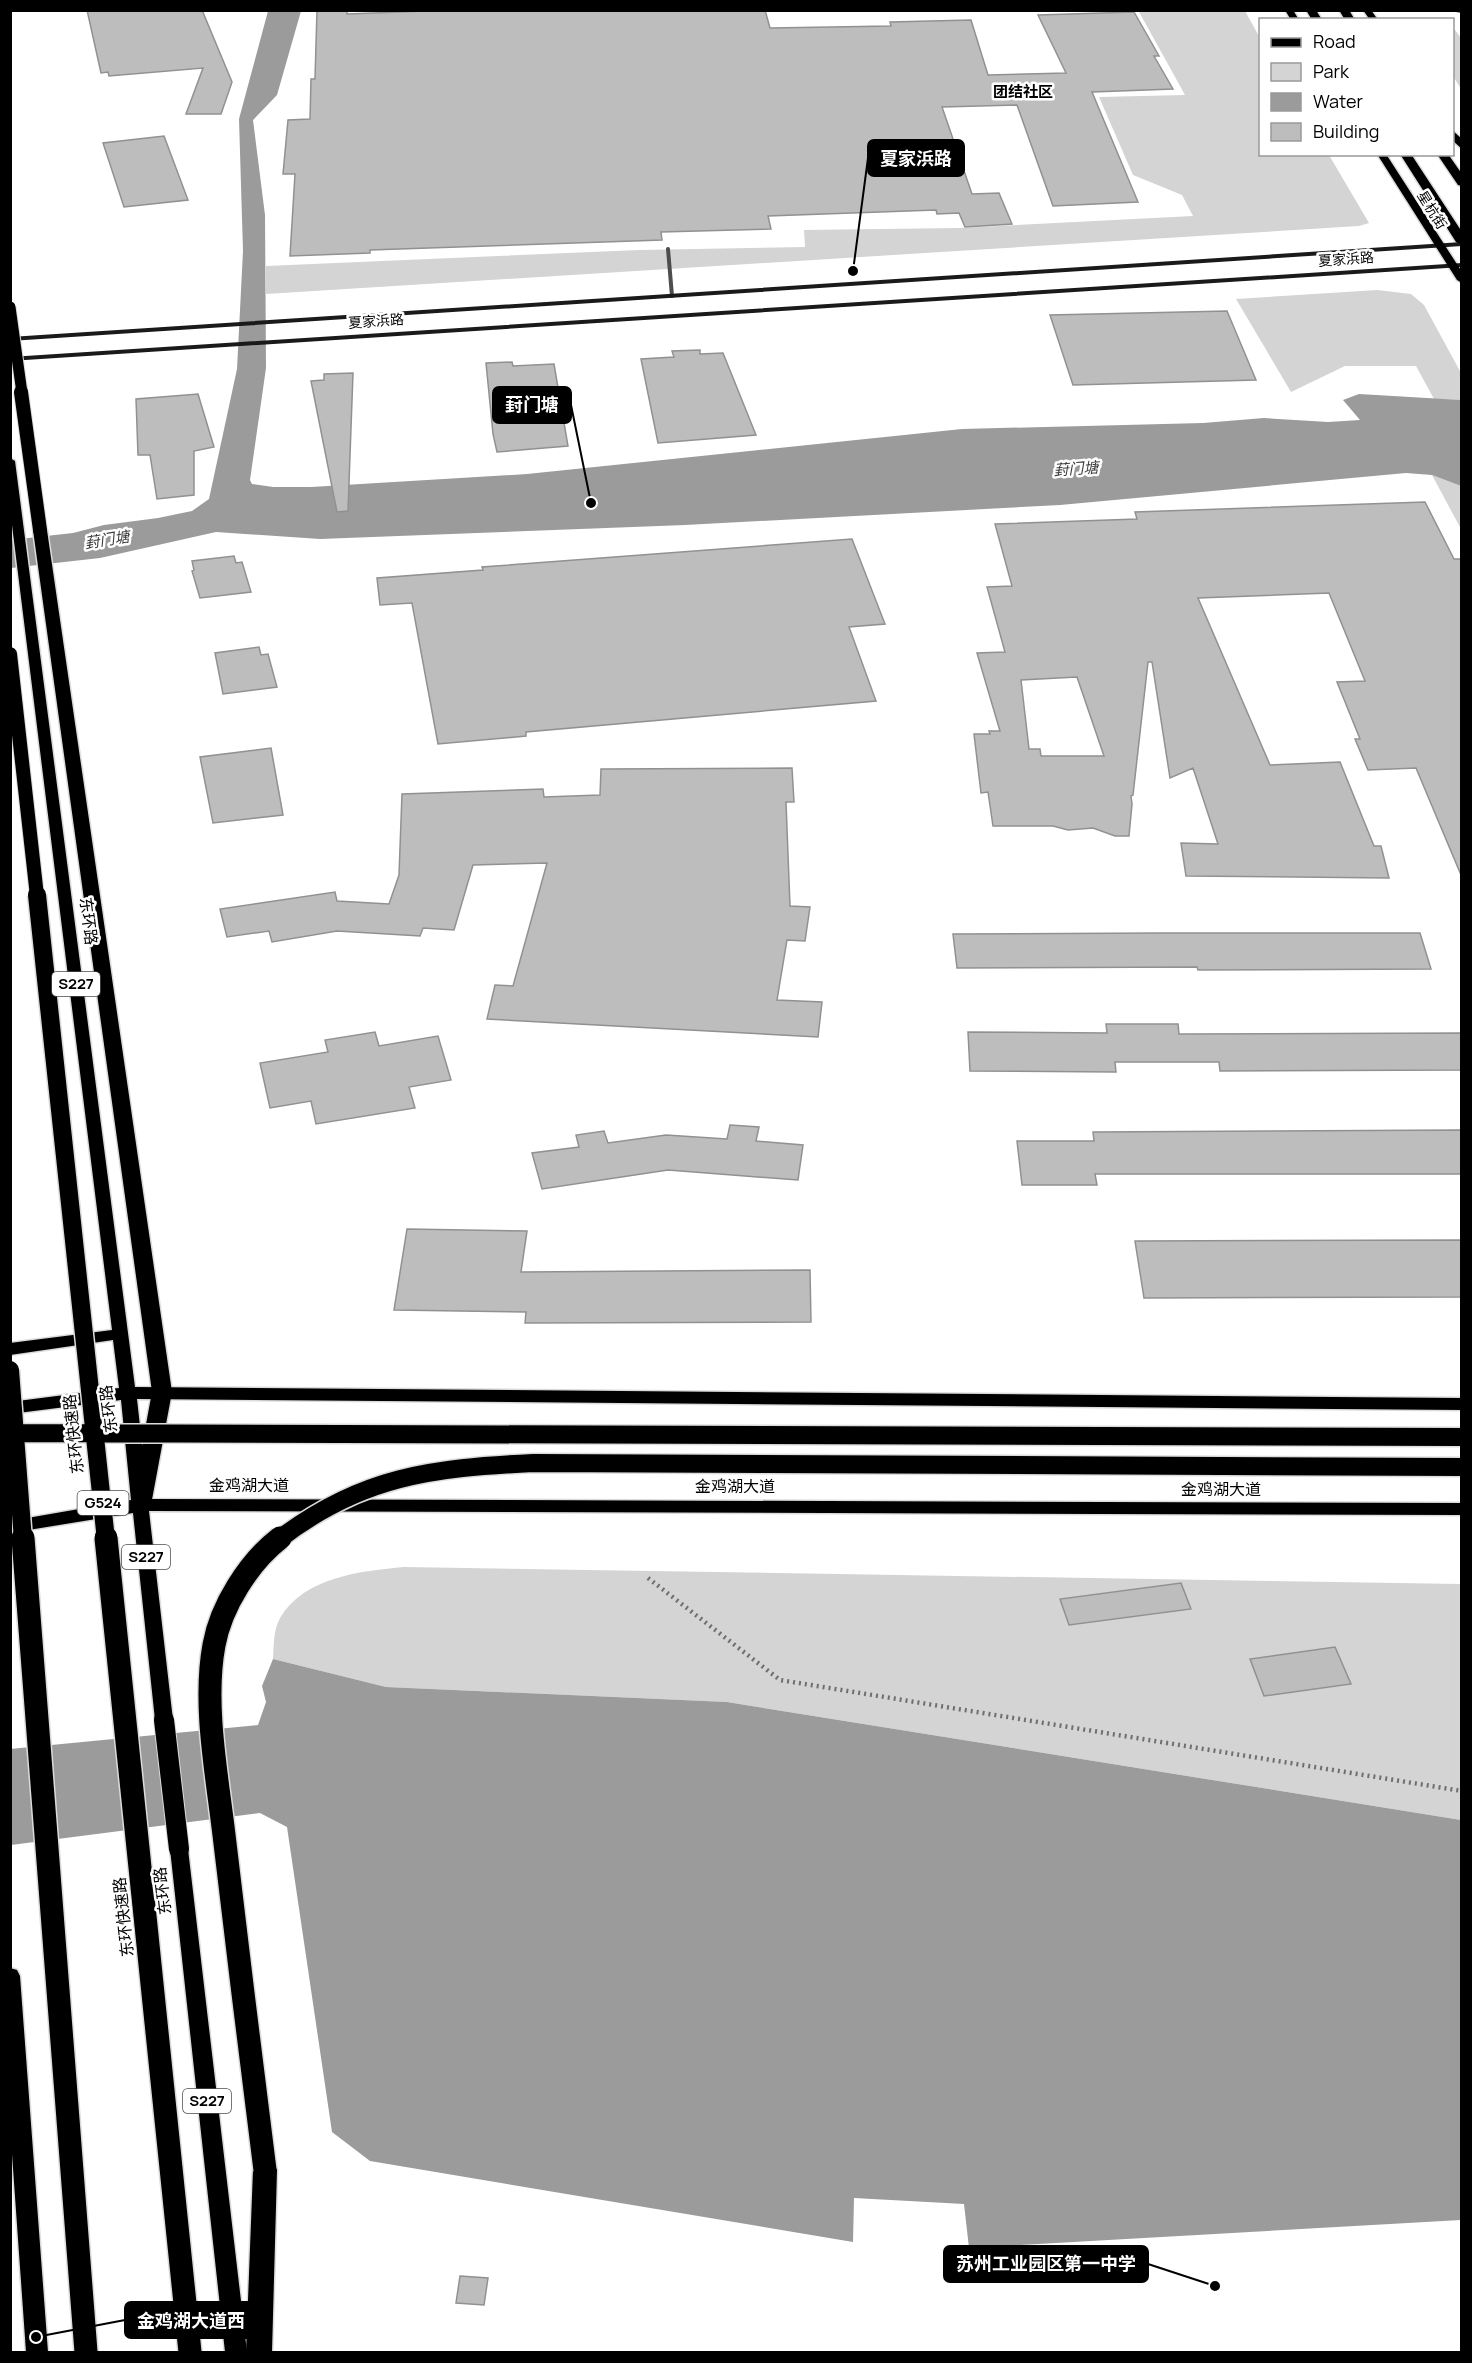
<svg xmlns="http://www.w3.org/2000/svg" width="1472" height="2363" viewBox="0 0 1472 2363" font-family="Manrope,'Noto Sans SC',sans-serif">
  <rect width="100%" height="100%" fill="#fff"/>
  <!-- green -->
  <path fill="#d4d4d4" d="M1138,10L1245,11L1260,38V154L1329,155L1369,223L1359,226L266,294V266L639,250L805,247L804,230L959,228L1193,216L1182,195L1133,175L1099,97L1185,95Z
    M1452,26L1461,38V89L1453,76Z
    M1377,290L1411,294L1424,305L1461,373V400L1434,399L1416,366H1345L1291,392L1236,299Z
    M1432,475L1461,486V529Z
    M404,1567L1461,1584V1820L727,1702L386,1687L273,1659C274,1645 273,1631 280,1618C304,1577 361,1571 404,1567Z"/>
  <!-- water -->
  <path fill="#9b9b9b" d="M268,11H301L277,95L253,120L265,215L266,368L250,480L252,484L273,487H311L527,474L962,429L1203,423L1264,418L1328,422L1360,420L1343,400L1359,394L1461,400V486L1432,475L1406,473L1060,505L685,525L320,539L216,532L100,558L11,568L10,540L73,533L104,525L158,518L192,511L209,499L237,369L243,251L239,119Z
    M273,1659L386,1687L727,1702L1461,1820V2220L969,2248L964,2204L854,2198L853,2242L370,2161L332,2132L287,1827L260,1813L11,1845L10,1749L258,1725L266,1702L262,1686Z"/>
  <!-- building -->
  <path fill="#bdbdbd" stroke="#919191" stroke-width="1.5" fill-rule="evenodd" d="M87,10H202L232,82L221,114H186L203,68L109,76L108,72L101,73Z
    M317,10H347V14L452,10H765L770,28L891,26L890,22L971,20L988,75L1066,73L1038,15L1134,12L1159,56H1154L1173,89L1092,92L1138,202L1053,206L1017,105L942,107L972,194L999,193L1012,224L965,227L959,213L937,214L936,210L768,216L771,229L661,232L662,240L370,250V253L290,256L295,174H283L288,120L310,119L311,79H315Z
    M164,136L188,200L124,207L103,143Z
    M1227,311L1256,380L1073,385L1050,315Z
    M700,350V354L723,353L756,435L658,443L641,359L674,357L672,351Z
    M512,362L513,366L554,364L568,446L497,452L493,434L486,363Z
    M353,373L348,511L337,512L311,381L324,380V374Z
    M198,394L214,447L194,451V495L157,499L150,455H138L136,399Z
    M1425,502L1454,559H1461V875L1416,768L1368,770L1355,739H1360L1337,682L1365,681L1329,593L1198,598L1270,765L1340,762L1374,846H1381L1389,878L1186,876L1181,843L1218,844L1193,768L1170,778L1152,662H1148L1133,795L1131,796L1132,804L1129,836H1115L1093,828L1068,830L1053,826H993L988,792L981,793L974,734H990L989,731H1000L977,653L1005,652L987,587L1012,586L995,524L1137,519L1135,512ZM1077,677L1104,756H1041L1040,749H1029L1021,680Z
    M852,539L885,624L849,627L876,701L526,732V736L438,744L412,603L380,605L377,578L483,570L482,567Z
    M234,556L236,563L242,562L251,592L200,598L192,571L194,570L192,561Z
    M259,647L261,655L268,654L277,687L223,694L215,653Z
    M271,748L283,815L213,823L200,757Z
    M792,768L794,802H786L790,906L810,907L805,941L787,940L777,1000L822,1002L818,1037L487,1019L495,985L513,986L547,863L473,865L454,930L423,928L420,936L337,931L272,942L269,931L227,937L220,909L335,892L337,901L389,904L399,875L402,794L543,789L544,797L600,795L601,769Z
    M1160,933H1420L1431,969L1198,970L1197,967L957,968L953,934Z
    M1106,1024H1178L1179,1034L1461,1033V1070L1220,1071L1219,1062H1115L1116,1072L970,1071L968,1032L1107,1033Z
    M375,1032L379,1046L438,1036L451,1080L409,1087L415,1108L316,1124L311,1101L270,1108L260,1063L328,1052L325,1040Z
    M730,1125L759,1127L756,1141L803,1145L798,1180L668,1170L542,1189L532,1153L579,1147L576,1135L604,1131L608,1143L666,1135L727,1139Z
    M1461,1130V1174H1095L1097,1185H1022L1017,1141H1094L1093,1132Z
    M407,1229L527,1231L521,1272L810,1270L811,1322L525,1323L526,1312L394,1310Z
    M1461,1240V1297L1144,1298L1135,1241Z
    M1181,1583L1191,1609L1069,1625L1060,1599Z
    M1335,1647L1351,1684L1264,1696L1250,1659Z
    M460,2276L488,2278L484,2305L456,2303Z"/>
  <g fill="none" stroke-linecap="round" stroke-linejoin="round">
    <defs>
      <path id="primary" d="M1285,10H1293L1299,20H1291Z
        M1363,10H1371L1378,20H1370Z
        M1452,130L1462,139V149L1452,140Z
        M1377,154H1386L1462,272V283L1457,280Z
        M10,458L15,461L135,1387L1462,1398V1410L137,1399L148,1499L1462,1503V1515L149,1511L173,1720L170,1725L164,1727L158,1725L155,1720L133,1513L10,1533V1521L131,1500L121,1400L10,1414V1402L119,1388L113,1340L10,1355V1343L112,1330L10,509Z
        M179,1841L186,1843L188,1849L247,2352H225L170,1849L172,1843Z
        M10,1968L17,1970L20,1976L48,2352H26L10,2126Z"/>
      <path id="highway" d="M1306,10H1316L1322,20H1312Z
        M1339,10H1349L1355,20H1345Z
        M1400,154H1411L1462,232V245L1456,242Z
        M1437,154H1448L1462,174V186L1458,185Z
        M40,526L47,530L172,1392L151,1505L148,1510L141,1512L134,1510L131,1505L152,1392L33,530Z
        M265,2159L274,2162L277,2170L272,2352H246L253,2170L256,2162Z"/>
    </defs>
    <!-- primary casing -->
    <use href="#primary" stroke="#dbdbdb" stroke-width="3"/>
    <!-- highway casing -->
    <use href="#highway" stroke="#dbdbdb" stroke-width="3"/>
    <!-- path -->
    <path stroke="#6f6f6f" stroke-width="4.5" stroke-dasharray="2 4" stroke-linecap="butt" d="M648,1578L780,1680L1462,1791"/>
    <!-- street -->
    <path stroke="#4d4d4d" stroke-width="4" d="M668,249L672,296"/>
    <!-- secondary -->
    <path fill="#1a1a1a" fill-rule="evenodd" d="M1444,10H1462V13Z
      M1462,242V246L10,341V337Z
      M1462,263V267L10,361V357Z"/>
    <!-- primary -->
    <use href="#primary" fill="#000" fill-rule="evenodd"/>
    <!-- highway -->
    <use href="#highway" fill="#000" fill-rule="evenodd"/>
    <defs>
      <path id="primary-bridge" d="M164,1720L179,1849"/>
      <path id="highway-bridge-far3" d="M10,307L22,393"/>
      <path id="highway-bridge-far2" d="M21,392L40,530
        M10,654L37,896"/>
      <path id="highway-bridge-far1" d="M37,895L106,1540
        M10,1370L23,1540
        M10,1433L1462,1437
        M278,1540C361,1476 432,1468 533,1463L1462,1467"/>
      <path id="highway-bridge" d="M23,1538L86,2352
        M106,1538L190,2352
        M265,2170C251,2058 237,1947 224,1835C217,1775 203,1704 214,1645C221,1606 249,1562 280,1538"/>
    </defs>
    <!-- primary-bridge casing -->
    <use href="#primary-bridge" stroke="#dbdbdb" stroke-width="22" stroke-linecap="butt"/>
    <!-- highway-bridge-far3 casing -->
    <use href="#highway-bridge-far3" stroke="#dbdbdb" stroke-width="13" stroke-linecap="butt"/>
    <!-- highway-bridge-far2 casing -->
    <use href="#highway-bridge-far2" stroke="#dbdbdb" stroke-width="16" stroke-linecap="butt"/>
    <!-- highway-bridge-far1 casing -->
    <use href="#highway-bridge-far1" stroke="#dbdbdb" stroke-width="21" stroke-linecap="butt"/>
    <!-- highway-bridge casing -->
    <use href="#highway-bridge" stroke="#dbdbdb" stroke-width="26" stroke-linecap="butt"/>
    <!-- primary-bridge -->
    <use href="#primary-bridge" stroke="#000" stroke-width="20"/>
    <!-- highway-bridge-far3 -->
    <use href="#highway-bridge-far3" stroke="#000" stroke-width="11"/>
    <!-- highway-bridge-far2 -->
    <use href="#highway-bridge-far2" stroke="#000" stroke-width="14"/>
    <!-- highway-bridge-far1 -->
    <use href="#highway-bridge-far1" stroke="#000" stroke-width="18"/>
    <!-- highway-bridge -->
    <use href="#highway-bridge" stroke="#000" stroke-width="23"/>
  </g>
  <g text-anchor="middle" stroke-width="5" stroke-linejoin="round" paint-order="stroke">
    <!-- far-street labels -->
    <g font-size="14" fill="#000" stroke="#fff">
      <text transform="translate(1432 210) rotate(58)" y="5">星杭街</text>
      <text transform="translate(1346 259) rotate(-4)" y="5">夏家浜路</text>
      <text transform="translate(376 321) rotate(-4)" y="5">夏家浜路</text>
    </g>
    <!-- far-neighbourhood labels -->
    <g font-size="15" font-weight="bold" fill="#000" stroke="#fff">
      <text x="1023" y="97">团结社区</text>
    </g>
    <!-- far-water labels -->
    <g font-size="15" font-style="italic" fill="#3c3c3c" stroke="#fff">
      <text transform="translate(1076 469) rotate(-4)" y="5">葑门塘</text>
      <text transform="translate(107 540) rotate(-9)" y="5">葑门塘</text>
    </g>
    <!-- shield labels -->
    <g fill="#fff" stroke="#4c4c4c" stroke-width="1.5">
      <rect x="52" y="972" width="48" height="24" rx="4.5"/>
      <rect x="77.5" y="1491" width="51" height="24" rx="4.5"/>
      <rect x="122" y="1545" width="48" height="24" rx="4.5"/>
      <rect x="183" y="2089" width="48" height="24" rx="4.5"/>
    </g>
    <g font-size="15" font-weight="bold" fill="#000">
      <text x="76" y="989">S227</text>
      <text x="103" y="1508">G524</text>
      <text x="146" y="1562">S227</text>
      <text x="207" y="2106">S227</text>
    </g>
    <!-- street labels -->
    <g font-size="16" fill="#000" stroke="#fff">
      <text transform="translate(89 921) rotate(83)" y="6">东环路</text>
      <text transform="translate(108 1409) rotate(-97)" y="6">东环路</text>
      <text transform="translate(73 1434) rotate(-96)" y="6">东环快速路</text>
      <text x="249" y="1491">金鸡湖大道</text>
      <text x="735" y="1492">金鸡湖大道</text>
      <text x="1221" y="1495">金鸡湖大道</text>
      <text transform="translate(162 1891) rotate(-97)" y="6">东环路</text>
      <text transform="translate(123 1917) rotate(-96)" y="6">东环快速路</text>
    </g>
  </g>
  <!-- callouts -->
  <path fill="none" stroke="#000" stroke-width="2" d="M853 271L868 158M591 503L571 405M1215 2286L1148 2264M36 2337L125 2320"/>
  <g fill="#000" stroke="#fff" stroke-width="2">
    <circle cx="853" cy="271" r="6"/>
    <circle cx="591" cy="503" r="6"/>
    <circle cx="1215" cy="2286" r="6"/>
    <circle cx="36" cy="2337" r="6"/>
  </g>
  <g fill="#000" stroke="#000" stroke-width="2">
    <rect x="868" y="140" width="96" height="36" rx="6"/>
    <rect x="493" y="387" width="78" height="36" rx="6"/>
    <rect x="944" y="2246" width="204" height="36" rx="6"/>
    <rect x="125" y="2302" width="132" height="36" rx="6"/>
  </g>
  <g font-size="18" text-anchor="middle" font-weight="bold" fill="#fff">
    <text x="916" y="165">夏家浜路</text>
    <text x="532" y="411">葑门塘</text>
    <text x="1046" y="2270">苏州工业园区第一中学</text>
    <text x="191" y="2327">金鸡湖大道西</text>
  </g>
  <!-- border -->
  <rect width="1472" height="2363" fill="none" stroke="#000000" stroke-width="24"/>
  <!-- legend -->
  <rect x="1259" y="18" width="195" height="138" fill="#ffffff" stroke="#999999" stroke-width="1.5"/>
  <rect x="1271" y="38" width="30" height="9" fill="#000000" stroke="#999999" stroke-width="1.5"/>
  <text x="1313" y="48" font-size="18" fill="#000000">Road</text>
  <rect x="1271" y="63" width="30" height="18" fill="#d4d4d4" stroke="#999999" stroke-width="1.5"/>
  <text x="1313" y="78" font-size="18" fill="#000000">Park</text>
  <rect x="1271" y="93" width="30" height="18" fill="#9b9b9b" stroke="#999999" stroke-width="1.5"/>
  <text x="1313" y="108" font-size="18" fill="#000000">Water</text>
  <rect x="1271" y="123" width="30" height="18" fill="#bdbdbd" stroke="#999999" stroke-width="1.5"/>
  <text x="1313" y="138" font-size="18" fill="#000000">Building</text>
</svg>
